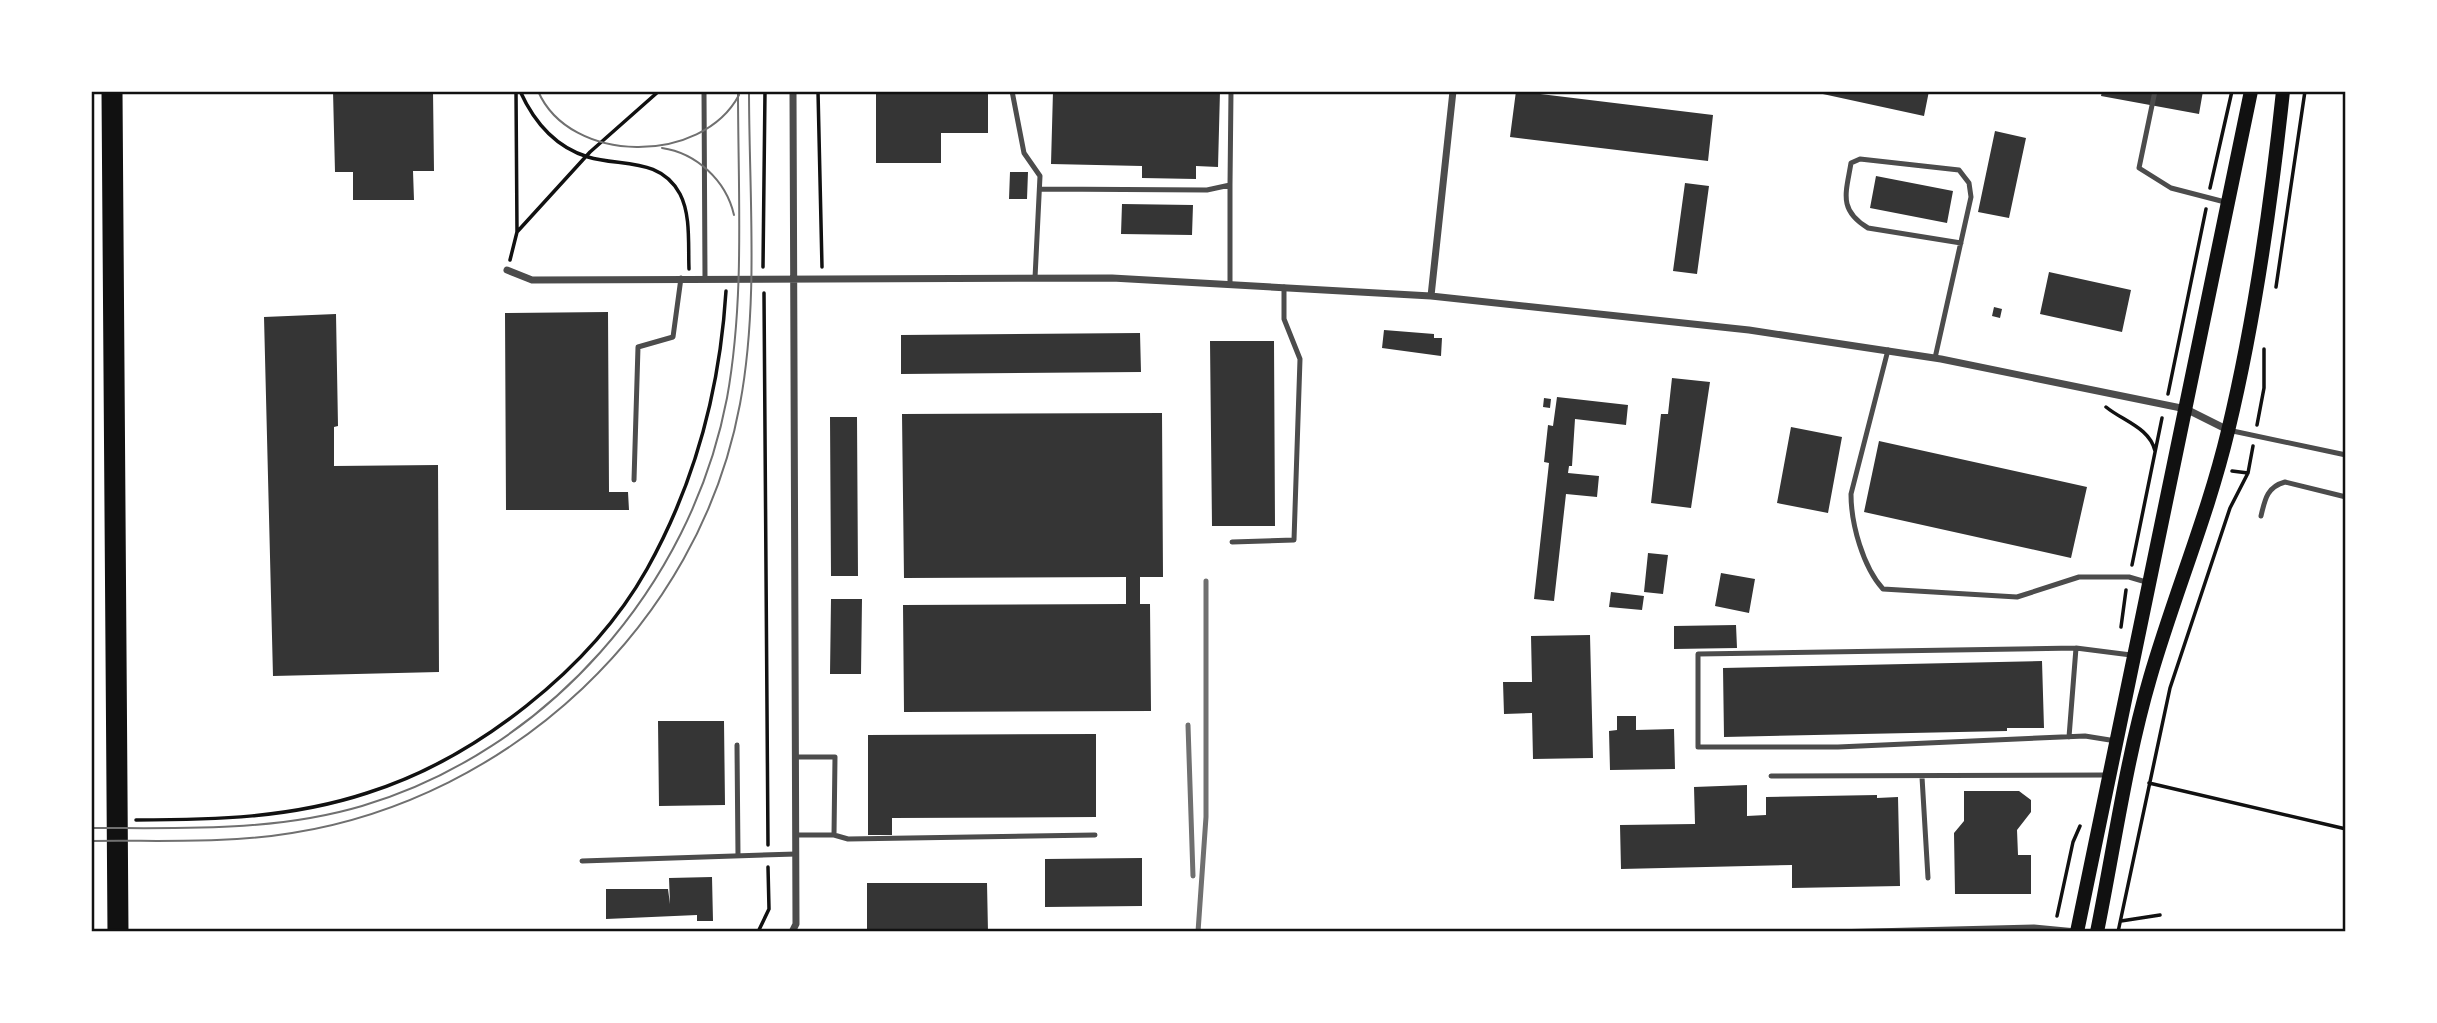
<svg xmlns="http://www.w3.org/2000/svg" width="2437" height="1023" viewBox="0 0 2437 1023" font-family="Georgia,serif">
  <rect width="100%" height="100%" fill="#fff"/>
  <!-- building -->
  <path fill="#353535" d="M333,91H433L434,171H413L414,200H353V172H335Z
    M876,91H988V133H941V163H876Z
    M1053,91H1220L1218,167L1196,166V179L1142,178V166L1051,164Z
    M1516,91L1713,115L1708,161L1510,137Z
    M1809,91H1929L1924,116Z
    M2102,91H2203L2199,114L2101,96Z
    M1995,131L2026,138L2009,218L1978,212Z
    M1010,172H1028L1027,199H1009Z
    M1876,176L1953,191L1947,223L1870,208Z
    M1685,183L1709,186L1697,274L1673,271Z
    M1122,204L1193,205L1192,235L1121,234Z
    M2049,272L2131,290L2122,332L2040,314Z
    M1994,307L2002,309L2000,318L1992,316Z
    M608,312L609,492H628L629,510H506L505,313Z
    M336,314L338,426L334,427V466L438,465L439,672L273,676L264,317Z
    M1384,330L1434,334V338H1442L1441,356L1382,348Z
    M1140,333L1141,372L901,374V335Z
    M1210,341H1274L1275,526H1212Z
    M1672,378L1710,382L1691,508L1651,503L1661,414H1668Z
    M1557,397L1628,405L1626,425L1575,419L1572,466H1569L1568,473L1599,476L1597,497L1566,494L1554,601L1534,599L1549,463L1544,462L1548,425L1553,426Z
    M1544,398L1551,399L1550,408L1543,407Z
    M1162,413L1163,577H1140V604H1150L1151,711L904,712L903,605L1126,604V577L904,578L902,414Z
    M830,417H857L858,576H831Z
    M1791,427L1842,437L1828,513L1777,503Z
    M1879,441L2087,487L2071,558L1864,512Z
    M1648,553L1668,555L1663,594L1644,592Z
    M1721,573L1755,579L1749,613L1715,606Z
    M1611,592L1644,596L1642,610L1609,607Z
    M831,599H862L861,674H830Z
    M1736,625L1737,648L1674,649V626Z
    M1590,635L1593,758L1533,759L1532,713L1504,714L1503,682H1532L1531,636Z
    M2042,661L2044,728H2007V731L1724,737L1723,668Z
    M1617,716H1636V730L1674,729L1675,769L1610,770L1609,731L1617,730Z
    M658,721H724L725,805L659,806Z
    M1096,734V817L892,818V835H868V735Z
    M1747,785V816L1766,815V797L1877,795V798L1898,797L1900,886L1792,888V865L1621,869L1620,825L1695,824L1694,787Z
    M1964,791H2019L2031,800V812L2017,830L2018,855H2031V894H1955L1954,833L1964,821Z
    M1142,858V906L1045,907V859Z
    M712,877L713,921H697V915L606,919V889H668L670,904L669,878Z
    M867,883H987L988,932H867Z"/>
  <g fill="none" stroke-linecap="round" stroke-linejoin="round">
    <!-- path -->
    <path stroke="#111" stroke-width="3.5" d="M520,91C534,122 555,147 588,157C621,167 660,157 680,194C691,215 688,245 689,269
      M818,91L822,267
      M2210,188L2232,91
      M517,232L590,152L659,91
      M510,260L517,232L516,91
      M763,267L765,91
      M2276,287L2305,91
      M764,293L768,845
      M2168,394L2206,209
      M2106,407C2123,421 2150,428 2155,451
      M2257,425L2264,388V349
      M2232,471L2248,473
      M2132,565L2162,418
      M2121,627L2126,590
      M2149,783L2346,829
      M136,820C214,820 291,818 367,793C475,759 591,669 647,569C695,483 720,388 726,291
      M2057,916L2073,842L2080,826
      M2121,921L2160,915
      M758,932L769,909L768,867
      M2118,932L2170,688L2230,508L2248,473L2253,446"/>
    <!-- service -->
    <path stroke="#4c4c4c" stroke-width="5" d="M704,91L705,278
      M1012,91L1024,153L1040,176L1035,278
      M2155,91L2139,168L2171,188L2225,202
      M1041,189L1207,190L1230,185L1231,91
      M1230,284V185
      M1888,350L1851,494C1851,524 1863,567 1883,589L2017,597L2079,577H2129L2146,582
      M1935,358L1971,197L1969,183L1959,170L1860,159L1851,163C1846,193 1838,210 1868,228L1961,243
      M2228,430L2346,455
      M634,480L638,347L673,337L681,278
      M2261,516C2265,499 2267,487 2285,482L2346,497
      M1232,542L1294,540L1300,359L1284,319V287
      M2076,648L1698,654V747H1838L2085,736L2116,741
      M2069,737L2076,648L2131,655
      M737,745L738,856
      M796,757H835L834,835H796
      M1771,776L2107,775
      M1922,777L1928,878
      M834,835L848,839L1095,835
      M582,861L796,854
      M1831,932L2034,927L2087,932"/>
    <!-- minor -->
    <path stroke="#4c4c4c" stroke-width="7" d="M507,270L532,280L1112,278L1431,296L1749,330L1941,359L2186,409L2228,430
      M1431,296L1453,91
      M792,932L796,924L793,91"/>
    <!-- secondary -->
    <path stroke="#111" stroke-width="14" d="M2077,932L2251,91
      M2097,932C2114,848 2126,760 2150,678C2174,595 2208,515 2228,431C2255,319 2271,205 2283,91"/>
    <!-- motorway -->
    <path stroke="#111" stroke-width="21" d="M112,91L118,932"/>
    <!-- tram -->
    <path stroke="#707070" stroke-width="2" d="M538,91C570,165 702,165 739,95
      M662,148C696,153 726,180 734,215
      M91,828C182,828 274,832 362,806C547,751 691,587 727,398C745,298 738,193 738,91
      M91,841C157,840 226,844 292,833C511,798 699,625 740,404C759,302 749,193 749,91"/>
    <!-- rail -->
    <path stroke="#707070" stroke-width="5" d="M1188,725L1193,876
      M1198,932L1206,817V581"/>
  </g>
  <!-- border -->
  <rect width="2437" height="1023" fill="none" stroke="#ffffff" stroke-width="186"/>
  <rect x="93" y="93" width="2251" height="837" fill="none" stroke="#111" stroke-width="2.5"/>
</svg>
